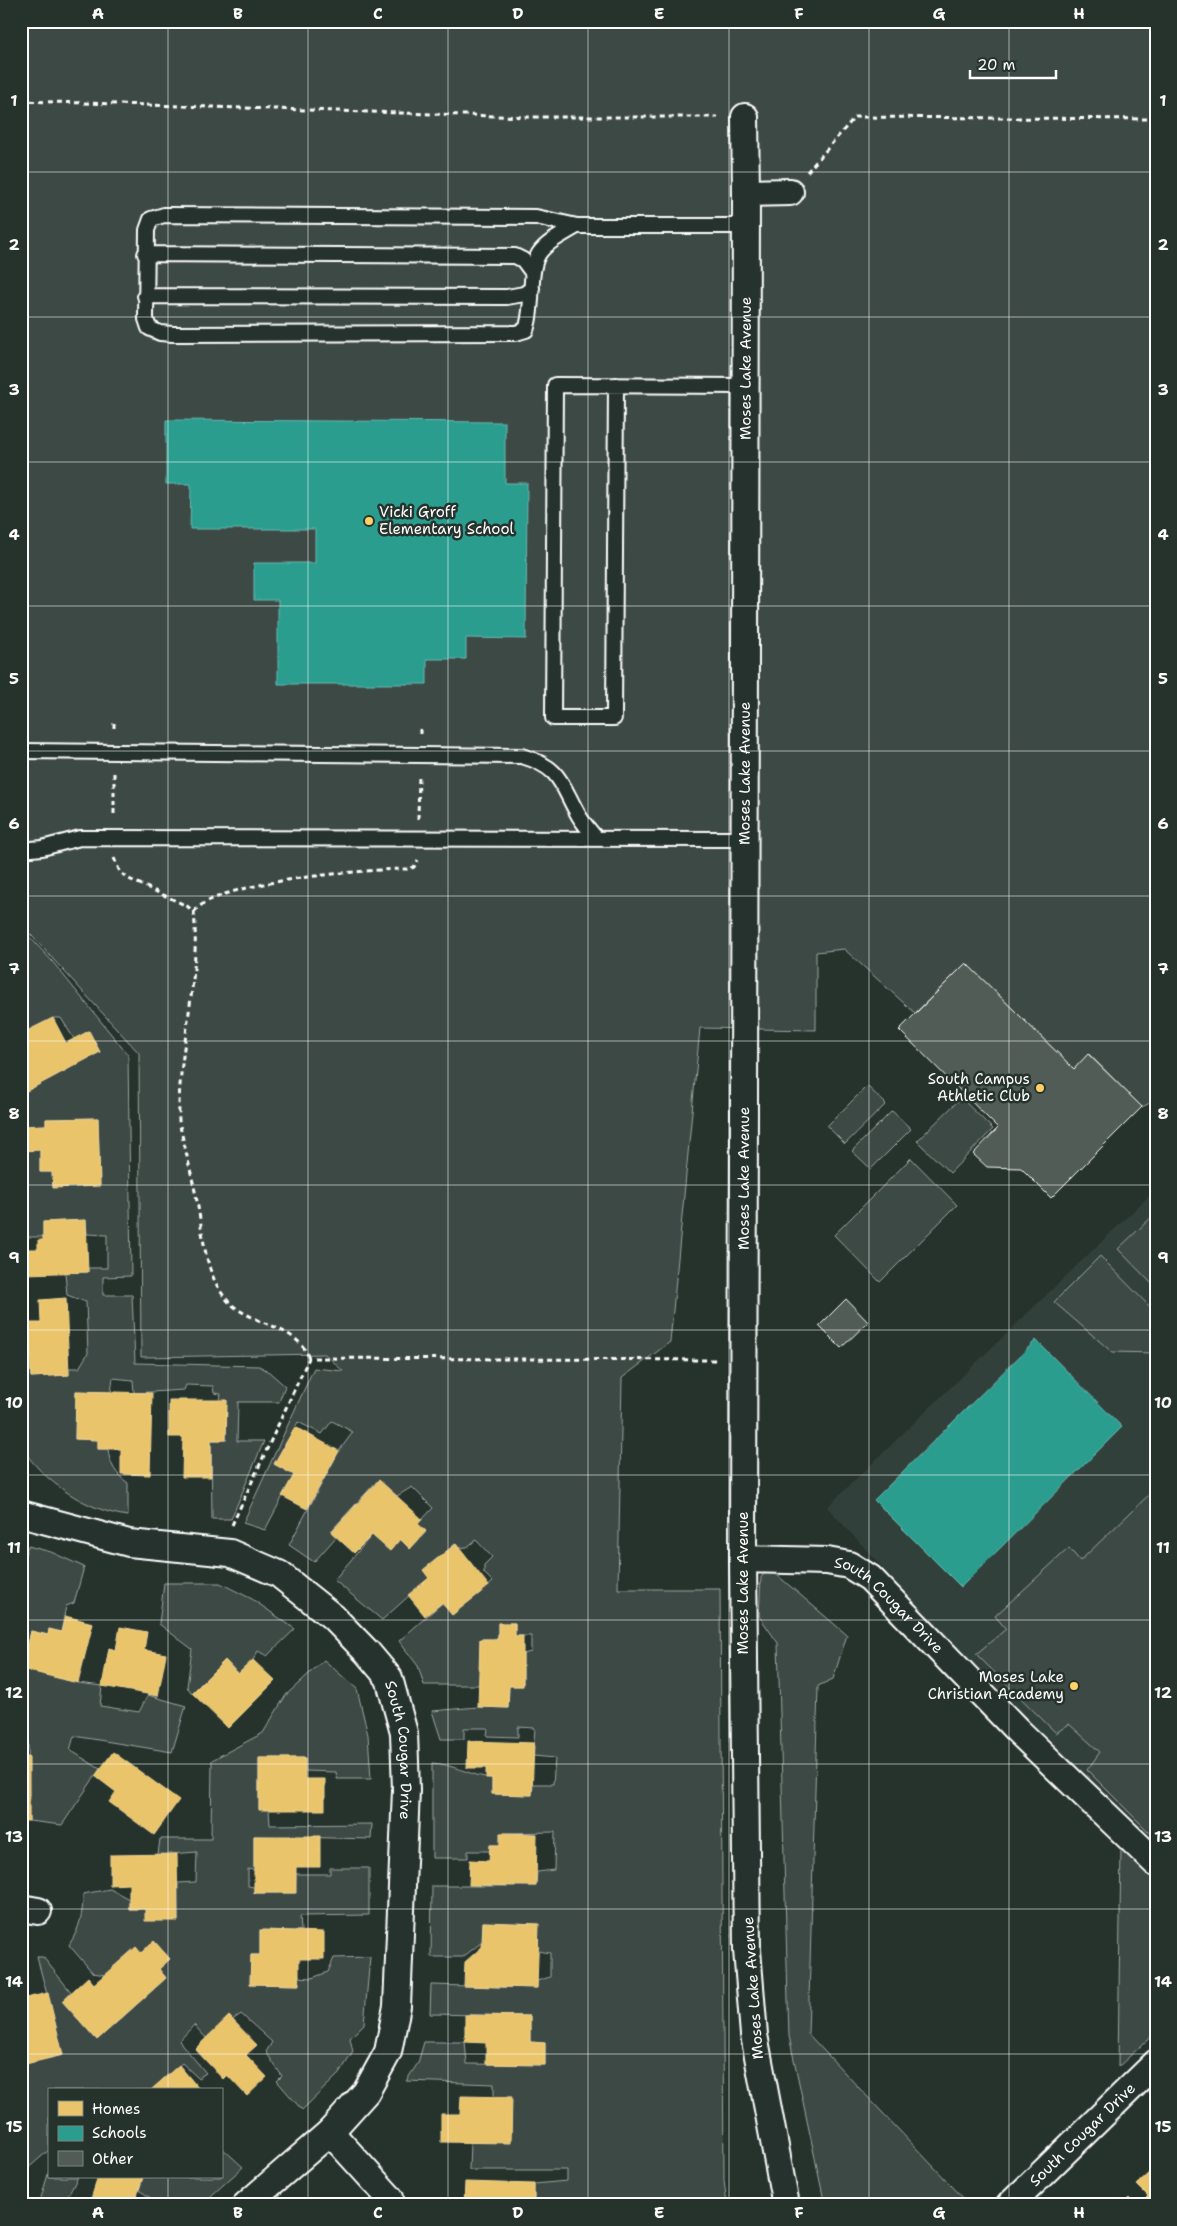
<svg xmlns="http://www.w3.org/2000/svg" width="1177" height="2226" viewBox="0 0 1177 2226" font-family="'Shantell Sans',sans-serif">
  <rect width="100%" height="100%" fill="#26332d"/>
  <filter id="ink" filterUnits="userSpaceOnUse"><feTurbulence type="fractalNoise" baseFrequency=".02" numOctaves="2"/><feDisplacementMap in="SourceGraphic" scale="10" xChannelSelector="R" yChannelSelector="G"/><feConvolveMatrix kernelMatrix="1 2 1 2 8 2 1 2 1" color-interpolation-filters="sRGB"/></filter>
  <g filter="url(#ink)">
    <!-- built -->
    <path fill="#333f3a" d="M1156,1189V1866L827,1507Z"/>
    <!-- green -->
    <path fill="#3e4944" stroke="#9ea4a2" d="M21,21H1156V1100L1142,1107L1089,1054L1074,1069L966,963L915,1013L844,949L816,952V1030L700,1028L670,1342L622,1378L618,1589H720L724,2181L727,2205H534V2184L567,2181V2170H469L470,2142L494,2097V2084L406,2081L418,2063L424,2042H465L467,2064L545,2065V2043L530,2042V2016L430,2014L431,1985L537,1988V1981L550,1977V1953L538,1951V1924L483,1922L482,1942L463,1957H431L432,1886H536L537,1872L554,1870L555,1832L501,1833L500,1845H490V1851H468V1858H432V1763C453,1764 474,1777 492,1778V1794L532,1795L533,1784H553L555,1758L533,1756L535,1728L518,1727V1737L487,1736L488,1728H464V1739H441L432,1711L478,1707L508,1708L509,1686H523V1654L531,1652V1636H515V1623H498V1639H480L479,1685H424L418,1666L399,1641L442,1603L452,1615L493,1582L484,1573V1565L492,1557L476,1540L467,1547L458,1548L455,1544L423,1570L429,1578L382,1620L334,1580L372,1535L390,1551L400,1539L410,1549L426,1532L418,1524L433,1508L412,1487L397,1496L378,1480L331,1531L337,1536L314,1562L289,1545L339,1451L353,1432L332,1421L322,1434L298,1422L274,1464L294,1475L265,1530L243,1523L314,1368L343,1371L325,1354L141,1357L139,1053L21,924Z
      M21,928L52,961L128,1055L131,1276L103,1277V1295H132L135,1363L259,1366L268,1371L285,1386L279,1402H238L237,1441H264L231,1519H212L211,1440H226L227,1401L220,1400L221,1394L214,1393L213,1386L186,1385L184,1390L134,1393L133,1380L113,1378L111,1392L76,1391L75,1439L98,1440V1449H108C109,1463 116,1475 128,1483V1516C87,1511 42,1481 21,1446V1324L28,1323L31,1377L69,1375V1368H79L88,1353L86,1302L67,1295L65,1272H88V1268H107V1235L87,1234L86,1220L43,1222V1237H21V1151L40,1150V1172H52L53,1187L100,1185L98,1118L46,1119V1125L21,1126V1094L100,1052L89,1031L74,1039L61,1018H53L21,1034Z
      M867,1086L886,1104L845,1144L827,1126Z
      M961,1098L993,1129L950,1173L917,1141Z
      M892,1111L911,1129L871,1169L852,1151Z
      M911,1158L957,1205L880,1282L834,1235Z
      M1156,1213V1288L1118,1249Z
      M1100,1256L1156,1313V1353L1112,1352L1054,1302Z
      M1156,1488V1839L1087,1770L1100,1752L1069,1724L1056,1733L976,1654L1006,1629L995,1616L1069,1548L1080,1561Z
      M28,1546L51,1552L84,1567L74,1603L66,1606L61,1632L49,1629L48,1635L31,1631L22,1669L78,1683L102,1686L100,1706L139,1712L148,1695L186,1706L172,1752L74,1736L70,1750L100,1769L62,1825L29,1821L28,1740L21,1739V1567Z
      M770,1569L847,1635L833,1679L818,1686L808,2034L968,2203L967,2205H825L789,2036L778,1643L759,1616L761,1577Z
      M164,1583H220L252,1599L295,1629L267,1656L258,1651L253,1660L238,1674L225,1660L192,1693L187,1687L192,1649L159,1624Z
      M324,1660L357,1689L368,1735L371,1779H337L336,1772L305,1771V1758H259V1809L269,1810L270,1825L372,1824L371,1839L254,1836V1870L248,1869V1886L254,1887V1893H295L296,1874H330V1868H369V1915L300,1916L301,1931L260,1930V1955H251L250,1984L298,1985L299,1977L312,1978L328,1972L334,1958L370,1957L364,2024L350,2038L353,2052L339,2074L302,2110L277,2081L282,2076L266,2052L272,2042L241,2014L206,2038L194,2025L179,2041L206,2073L198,2078L182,2063L151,2090H49V2150L26,2170L24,2205H21V2065L63,2055L37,1957H43L71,1992L62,2001L97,2040L166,1978L159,1969L170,1959L154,1941L141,1953L105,1975L93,1973L69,1945C80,1928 83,1914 83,1894L110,1889L129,1899V1909H145L178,1921V1883L196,1882L197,1852L158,1855L160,1839H211L212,1760L263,1733L286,1695Z
      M1121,1844L1156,1879V2032L1118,2067Z
      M221,2147L243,2167L201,2205H161L139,2190L143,2177H221Z
      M49,2171V2177H78L63,2205L40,2201Z
      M309,2199L330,2200L335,2205H296Z"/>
    <!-- homes -->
    <path fill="#e9c46a" stroke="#f0d697" d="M53,1018L66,1043L89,1031L100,1052L21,1094V1057L28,1054L21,1043V1034Z
      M98,1118L100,1186L53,1188L52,1172H40V1150L21,1151V1126L46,1125V1119Z
      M86,1220L88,1272L25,1274L24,1249H38V1240H43V1222Z
      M66,1298L69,1375L31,1377L28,1323H41L40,1300Z
      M76,1391L152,1393L150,1475L121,1474V1449H98V1440L75,1439Z
      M169,1400H227L226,1440H211V1477H182L183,1437H169Z
      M295,1427L339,1451L307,1509L282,1496L294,1475L274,1464Z
      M379,1480L422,1519L418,1524L426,1531L410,1549L400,1539L390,1551L372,1535L354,1553L331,1532Z
      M456,1544L489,1586L452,1615L442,1603L425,1616L408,1595L429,1578L423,1570Z
      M65,1616L93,1623L78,1683L22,1669L31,1631L48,1635L49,1629L61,1632Z
      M498,1623H515V1636H523V1686H509L508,1708L478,1707L480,1639H498Z
      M120,1627L147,1632L144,1650L166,1654L158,1696L102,1686L109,1648L116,1650Z
      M225,1660L238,1674L253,1660L275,1681L228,1728L192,1693Z
      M468,1741L534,1743L532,1795L492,1794V1778H486V1768H467Z
      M113,1752L179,1800L154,1835L109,1802L116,1792L95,1776Z
      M21,1757H29V1821H21Z
      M259,1758H305V1779H325V1810H259Z
      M500,1833L537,1834L536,1886L469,1885L470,1860L489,1861L490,1845H500Z
      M254,1836H320V1867H296V1893H254Z
      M177,1854L178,1921H145V1909H129V1884L110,1885V1855Z
      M483,1922L539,1924L537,1988L464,1986L465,1962L482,1947Z
      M260,1930L324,1932V1959H299V1985L250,1984L251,1955H260Z
      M154,1941L170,1959L159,1969L166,1978L97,2040L62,2001L88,1977L94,1984L136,1947L141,1953Z
      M48,1993L63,2055L21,2065V2033H24L21,2021V1999Z
      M465,2015L530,2016V2042L545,2043V2065L486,2064V2043L465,2042Z
      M229,2016L257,2045L246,2055L267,2077L247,2096L227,2075L223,2079L195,2049Z
      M179,2065L200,2090H151Z
      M461,2096L512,2097L511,2143L441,2142V2114H460Z
      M1152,2171L1156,2175V2205H1139L1148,2196L1137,2185Z
      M98,2177H143L134,2205L122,2203L121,2205H89Z
      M465,2182L534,2184V2205H464Z
      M1129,2198L1136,2205H1122Z"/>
    <!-- schools -->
    <path fill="#2a9d8f" stroke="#6abab1" d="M166,420L505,422V483H527L526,639L466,638V659H427V684H278V600H254V563H315V529H190L191,484H166Z
      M1036,1340L1122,1427L961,1587L874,1500Z"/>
    <!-- building -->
    <path fill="#515c57" stroke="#fff" d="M966,963L1074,1069L1088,1054L1142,1107L1051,1198L1021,1168L987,1167L973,1154L998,1128L899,1030Z
      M846,1299L868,1322L841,1348L819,1326Z"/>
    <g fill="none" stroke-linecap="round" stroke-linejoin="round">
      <defs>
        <path id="lane" d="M577,226C535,250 533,251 531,299C530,310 530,319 526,330L516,333L173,334L160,333L149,328L146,319L147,230L151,219L164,215L536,217L577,226H746
          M145,254L515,256L523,260L532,272
          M145,296L507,297L524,294L532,288
          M616,385L614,718H553L555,385L745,386
          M21,751L522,756C562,768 560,783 579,816C583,823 590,831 596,838
          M21,850L42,848L80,838L745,839"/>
        <g id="street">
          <path d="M745,117L746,193"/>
          <path id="s1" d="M21,1514L129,1543L230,1553L279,1574L333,1617L367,1652L389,1678L404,1733L406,1790L397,2006L388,2052L366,2092L330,2132L246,2205"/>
          <path id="s2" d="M743,1559L827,1561L849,1565L870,1578L1017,1730L1156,1863"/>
          <path d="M21,1908L38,1911"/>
          <path d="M330,2132L390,2198"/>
          <path id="s3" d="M786,2205L754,2035L747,1950L743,1559L746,193L790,192"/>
          <path id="s4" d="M1010,2205L1156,2063"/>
        </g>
      </defs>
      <!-- lane casing -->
      <use href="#lane" stroke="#fff" stroke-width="18"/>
      <!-- street casing -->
      <use href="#street" stroke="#fff" stroke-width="30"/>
      <!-- path -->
      <path stroke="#fff" stroke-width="3" stroke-dasharray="5 4" stroke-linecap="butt" d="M21,101L528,117H718
        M807,172L855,117L1156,119
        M114,723V732
        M420,734V725
        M114,773V817
        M418,819L419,775
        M114,858L120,872L129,879L187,906L194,912C201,982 177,1052 179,1121C185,1150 193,1178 198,1207C204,1239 205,1278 230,1303C253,1325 298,1326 309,1358
        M194,912C215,881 369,869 409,869L414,867L418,860
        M232,1525L309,1358L717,1360"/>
      <!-- lane -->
      <use href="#lane" stroke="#26332d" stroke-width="14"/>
      <!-- street -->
      <use href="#street" stroke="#26332d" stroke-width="26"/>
    </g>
  </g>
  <!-- grid -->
  <path fill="none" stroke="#fff" stroke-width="1" stroke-opacity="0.55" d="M168,21V2090M308,21V2205M448,21V2205M588,21V2205M729,21V2205M869,21V2205M1009,21V2205M21,172H1156M21,317H1156M21,462H1156M21,606H1156M21,751H1156M21,896H1156M21,1041H1156M21,1185H1156M21,1330H1156M21,1475H1156M21,1620H1156M21,1764H1156M21,1909H1156M21,2054H1156M168,2177V2205"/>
  <!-- markers -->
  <g fill="#ffd166" stroke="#26332d" stroke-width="2">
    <circle cx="369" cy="521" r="5"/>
    <circle cx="1040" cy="1088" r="5"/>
    <circle cx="1074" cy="1686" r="5"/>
  </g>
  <g text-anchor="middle" stroke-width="5" stroke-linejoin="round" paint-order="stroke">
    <!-- street labels -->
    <g font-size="15" fill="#fff" stroke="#26332d">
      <text dy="5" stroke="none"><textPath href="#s3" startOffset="1840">Moses Lake Avenue</textPath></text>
      <text dy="5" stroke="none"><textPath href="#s3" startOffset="1435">Moses Lake Avenue</textPath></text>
      <text dy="5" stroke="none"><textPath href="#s3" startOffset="1030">Moses Lake Avenue</textPath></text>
      <text transform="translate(743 1583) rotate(-90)" y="5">Moses Lake Avenue</text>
      <text dy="5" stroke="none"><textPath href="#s2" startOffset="162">South Cougar Drive</textPath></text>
      <text dy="5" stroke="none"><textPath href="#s1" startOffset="492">South Cougar Drive</textPath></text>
      <text transform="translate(753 1988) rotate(-94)" y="5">Moses Lake Avenue</text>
      <text dy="5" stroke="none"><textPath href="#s4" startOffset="101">South Cougar Drive</textPath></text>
    </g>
    <!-- poi labels -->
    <g font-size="15" fill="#fff" stroke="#26332d" text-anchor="end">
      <text x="379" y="517" text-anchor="start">Vicki Groff<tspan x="379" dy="17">Elementary School</tspan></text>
      <text x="1030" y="1084">South Campus<tspan x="1030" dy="17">Athletic Club</tspan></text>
      <text x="1064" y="1682">Moses Lake<tspan x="1064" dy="17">Christian Academy</tspan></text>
    </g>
  </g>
  <!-- margin -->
  <rect width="1177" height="2226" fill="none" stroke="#26332d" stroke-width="55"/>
  <!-- legend -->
  <rect x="48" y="2088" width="175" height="90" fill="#26332d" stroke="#7d8581"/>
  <rect x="58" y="2101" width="25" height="15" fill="#e9c46a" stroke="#7d8581"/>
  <text x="92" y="2114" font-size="15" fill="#ffffff">Homes</text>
  <rect x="58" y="2126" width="25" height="15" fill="#2a9d8f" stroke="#7d8581"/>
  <text x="92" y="2138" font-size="15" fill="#ffffff">Schools</text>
  <rect x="58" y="2151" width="25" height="15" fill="#515c57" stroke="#7d8581"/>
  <text x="92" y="2164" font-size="15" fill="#ffffff">Other</text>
  <!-- scale -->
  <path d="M970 70v8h86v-8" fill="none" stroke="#ffffff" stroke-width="2.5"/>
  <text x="977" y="70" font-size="15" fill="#ffffff" stroke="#26332d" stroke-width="4" paint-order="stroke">20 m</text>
  <rect x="28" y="28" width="1122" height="2170" fill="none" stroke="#fff" stroke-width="2"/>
  <g font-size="16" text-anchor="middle" font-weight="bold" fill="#fff">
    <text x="98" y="19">A</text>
    <text x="238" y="19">B</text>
    <text x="378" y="19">C</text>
    <text x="518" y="19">D</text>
    <text x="659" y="19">E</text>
    <text x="799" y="19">F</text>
    <text x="939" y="19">G</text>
    <text x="1079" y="19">H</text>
    <text x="14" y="106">1</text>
    <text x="1163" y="106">1</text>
    <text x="14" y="250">2</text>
    <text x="1163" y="250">2</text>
    <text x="14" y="395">3</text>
    <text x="1163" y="395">3</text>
    <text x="14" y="540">4</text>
    <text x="1163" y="540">4</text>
    <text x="14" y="684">5</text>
    <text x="1163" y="684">5</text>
    <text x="14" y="829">6</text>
    <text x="1163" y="829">6</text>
    <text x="14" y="974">7</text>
    <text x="1163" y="974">7</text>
    <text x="14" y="1119">8</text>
    <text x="1163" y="1119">8</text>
    <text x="14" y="1263">9</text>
    <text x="1163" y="1263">9</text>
    <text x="14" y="1408">10</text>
    <text x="1163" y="1408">10</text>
    <text x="14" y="1553">11</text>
    <text x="1163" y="1553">11</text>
    <text x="14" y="1698">12</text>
    <text x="1163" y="1698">12</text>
    <text x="14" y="1842">13</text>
    <text x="1163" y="1842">13</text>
    <text x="14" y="1987">14</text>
    <text x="1163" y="1987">14</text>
    <text x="14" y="2132">15</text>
    <text x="1163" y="2132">15</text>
    <text x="98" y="2218">A</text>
    <text x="238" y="2218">B</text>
    <text x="378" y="2218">C</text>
    <text x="518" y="2218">D</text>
    <text x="659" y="2218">E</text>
    <text x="799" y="2218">F</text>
    <text x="939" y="2218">G</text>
    <text x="1079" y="2218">H</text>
  </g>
</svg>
